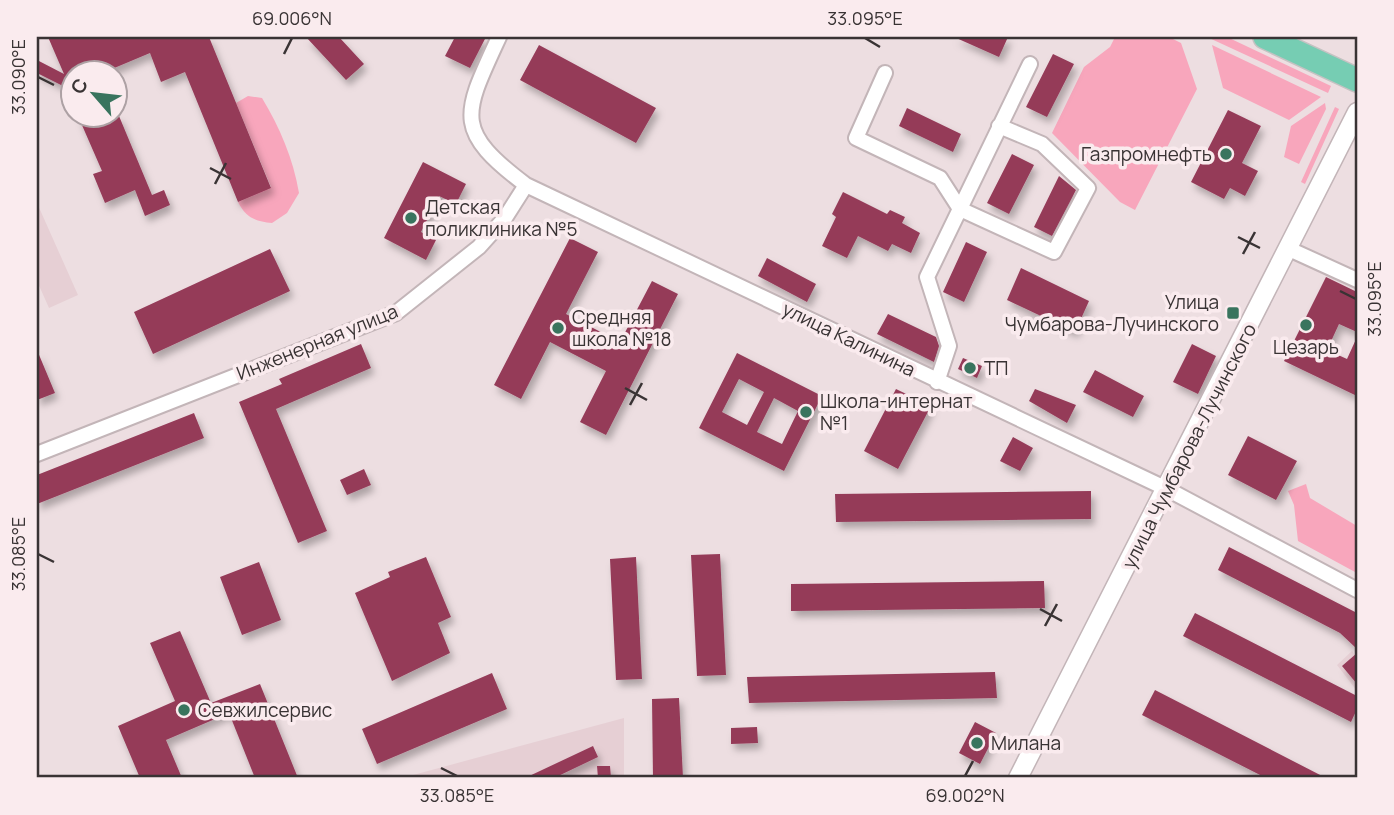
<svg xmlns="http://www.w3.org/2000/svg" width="1394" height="815" viewBox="0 0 1394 815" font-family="Manrope,sans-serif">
  <defs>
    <filter id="shadow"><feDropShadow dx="3.5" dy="6" stdDeviation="3.5" flood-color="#0004"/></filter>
  </defs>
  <rect width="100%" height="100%" fill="#eddee1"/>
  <!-- built -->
  <path fill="#e6cfd4" d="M37,203L78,295L49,308L37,281Z
    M1352,651L1357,657V691L1337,665Z
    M624,718V778H402Z"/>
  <!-- green -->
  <path fill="#f8a6bc" d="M1115,37H1169L1181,43L1197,89L1135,210L1120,202L1052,133L1084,67L1110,47Z
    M1207,37H1227L1331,86L1328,93Z
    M1212,45L1321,97L1289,120L1223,88Z
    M248,96L262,98C280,128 293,158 299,193L287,213L272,223C255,221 246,218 238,202L271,187L236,103Z
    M1325,103L1326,109L1299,164L1284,157L1291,126Z
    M1335,107L1339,109L1305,184L1301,182Z
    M1306,484L1310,498L1357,526L1355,572L1298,541L1294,505L1288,491Z"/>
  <!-- building -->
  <path fill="#953b59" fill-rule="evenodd" filter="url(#shadow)" d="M48,37H209L271,188L238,202L185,72L161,82L150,53L100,74H74L73,97L71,90L37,73V60L64,74Z
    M306,37H339L364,64L346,80Z
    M455,37H486L470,68L445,56Z
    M954,37H1008L999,57Z
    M539,45L656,108L636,143L520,80Z
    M1053,54L1074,64L1047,117L1026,107Z
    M907,108L961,134L953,152L899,126Z
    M1228,110L1261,126L1242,163L1258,171L1245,196L1230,188L1224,199L1191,182Z
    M78,116H119L152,195L164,190L170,205L145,216L135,190L105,203L93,174L102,171Z
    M1012,154L1034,165L1009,214L987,203Z
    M423,162L466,184L456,204L439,196L421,232L436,240L426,260L384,238Z
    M1059,176L1076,190L1052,236L1034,227Z
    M843,192L887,214L890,210L905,217L902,223L920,233L911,253L892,244L888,251L858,236L847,258L822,246L836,217L832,214Z
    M570,238L598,252L566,314L620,342L652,281L678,294L606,435L580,422L606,371L550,342L521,399L494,385Z
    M966,242L987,252L964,302L943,292Z
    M270,249L290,291L153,354L134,312Z
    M767,258L816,284L807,302L758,276Z
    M1021,268L1089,301L1075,332L1007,300Z
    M1326,277L1357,292V332L1339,324L1327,350L1347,359L1357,337V396L1284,361Z
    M888,314L936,337L939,346L934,362L877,334Z
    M361,344L371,368L276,409L327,531L298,543L239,402L282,384L279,379Z
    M1192,344L1216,356L1198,394L1173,382Z
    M37,350L55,393L37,400Z
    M737,353L822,396L784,471L699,428ZM739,379L764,392L747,425L722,412ZM774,398L798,411L782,444L757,432Z
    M963,358L982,366L977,378L958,369Z
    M1095,370L1144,396L1133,417L1083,392Z
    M896,389L931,406L898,469L864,451Z
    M1035,389L1076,405L1067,423L1029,401Z
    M194,413L204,438L37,504V475Z
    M1248,436L1297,461L1276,500L1228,475Z
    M1013,437L1033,448L1020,471L1000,461Z
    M364,469L371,485L347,495L340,480Z
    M1091,491V519L836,522L835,494Z
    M1229,547L1357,613V649L1340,633L1218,570Z
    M720,554L726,675L697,676L691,555Z
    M426,557L451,617L438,623L450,653L392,681L355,593L390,577L388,572Z
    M636,557L642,679L616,680L610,559Z
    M259,562L281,620L242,635L220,577Z
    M1044,581L1045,608L791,611V584Z
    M1195,613L1357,696V709L1351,722L1183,636Z
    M180,631L211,703L260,684L298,778H255L229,713L166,740L182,778H140L118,726L175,701L150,643Z
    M1357,653V684L1342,666Z
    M995,672L997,698L749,703L747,677Z
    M492,673L507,709L377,764L362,729Z
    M1155,690L1326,778H1266L1142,715Z
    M679,698L683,778H653L652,699Z
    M975,722L996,733L980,764L959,753Z
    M757,727L758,743L731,744V728Z
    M593,746L598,757L554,778H525Z
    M597,766H610L611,778H598Z"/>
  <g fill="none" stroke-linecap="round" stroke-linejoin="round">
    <defs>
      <path id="minor" d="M885,73L856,138L940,178L960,209L1054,252L1088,188L1042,144L999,126
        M526,185L1167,489L1357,590
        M1289,249L1357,280
        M937,382L949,346L927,277L1030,64
        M37,454L396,313L479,247L505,218L526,185C453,130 463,115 499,37"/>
      <path id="tertiary" d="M1018,778L1357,112"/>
      <path id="primary" d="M1265,37L1357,80"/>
    </defs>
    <!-- minor casing -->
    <use href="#minor" stroke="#c3b5b8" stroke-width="18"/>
    <!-- tertiary casing -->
    <use href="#tertiary" stroke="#c3b5b8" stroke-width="21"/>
    <!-- primary casing -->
    <use href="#primary" stroke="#c4c2c2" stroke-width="26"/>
    <!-- minor -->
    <use href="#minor" stroke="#fff" stroke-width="14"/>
    <!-- tertiary -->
    <use href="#tertiary" stroke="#fff" stroke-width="18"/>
    <!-- primary -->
    <use href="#primary" stroke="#76cdb3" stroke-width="23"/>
  </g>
  <!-- ticks -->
  <path fill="none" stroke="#393334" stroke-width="2.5" d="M865,38L880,47M284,54L292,38M38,77L54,85M210,168L231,179M215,184L226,163M1238,237L1260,248M1243,254L1255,232M1340,291L1356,299M625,388L647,400M630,405L642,383M38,554L54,562M1040,609L1062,621M1045,626L1057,604M441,768L457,776M965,776L973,761"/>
  <!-- markers -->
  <g fill="#39745e" stroke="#faebee" stroke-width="2.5">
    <circle cx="1226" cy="154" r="7"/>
    <circle cx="411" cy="218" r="7"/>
    <rect x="1226" y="306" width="14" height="14" rx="3.5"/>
    <circle cx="1306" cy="325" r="7"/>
    <circle cx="558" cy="328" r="7"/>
    <circle cx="970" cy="368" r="7"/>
    <circle cx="806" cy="412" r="7"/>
    <circle cx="184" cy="710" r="7"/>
    <circle cx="977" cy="743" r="7"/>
  </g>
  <g text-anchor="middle" stroke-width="7" stroke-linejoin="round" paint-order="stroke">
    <!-- poi labels -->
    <g font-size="19" fill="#393334" stroke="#faebee" text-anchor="start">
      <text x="1212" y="161" text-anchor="end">Газпромнефть</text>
      <text x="425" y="214">Детская<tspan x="425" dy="22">поликлиника №5</tspan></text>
      <text x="1219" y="309" text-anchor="end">Улица<tspan x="1219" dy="22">Чумбарова-Лучинского</tspan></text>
      <text x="572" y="324">Средняя<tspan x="572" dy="22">школа №18</tspan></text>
      <text x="1306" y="354" text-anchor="middle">Цезарь</text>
      <text x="984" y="375">ТП</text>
      <text x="820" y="408">Школа-интернат<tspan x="820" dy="22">№1</tspan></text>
      <text x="198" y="717">Севжилсервис</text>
      <text x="991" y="750">Милана</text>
    </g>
    <!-- street labels -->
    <g font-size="19" fill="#393334" stroke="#faebee">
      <text transform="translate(849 339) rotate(26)" y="7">улица Калинина</text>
      <text transform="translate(317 342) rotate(-22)" y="7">Инженерная улица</text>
      <text transform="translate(1189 446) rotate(-63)" y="7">улица Чумбарова-Лучинского</text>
    </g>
  </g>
  <!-- border -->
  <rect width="1394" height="815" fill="none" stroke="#faebee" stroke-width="77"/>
  <!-- north arrow -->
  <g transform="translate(94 94) rotate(298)"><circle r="33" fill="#faebee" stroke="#ada1a4" stroke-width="2"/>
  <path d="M0-5L12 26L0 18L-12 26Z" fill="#39745e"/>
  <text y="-10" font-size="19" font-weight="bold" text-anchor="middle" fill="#393334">С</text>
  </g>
  <rect x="38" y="38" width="1318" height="738" fill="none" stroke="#393334" stroke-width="2.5"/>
  <g font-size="18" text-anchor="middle" fill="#393334">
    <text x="292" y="25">69.006°N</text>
    <text x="865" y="25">33.095°E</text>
    <text transform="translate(19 77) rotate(-90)" y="6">33.090°E</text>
    <text transform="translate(1375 299) rotate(-90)" y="6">33.095°E</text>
    <text transform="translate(19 554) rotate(-90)" y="6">33.085°E</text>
    <text x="457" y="802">33.085°E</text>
    <text x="965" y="802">69.002°N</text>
  </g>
</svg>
